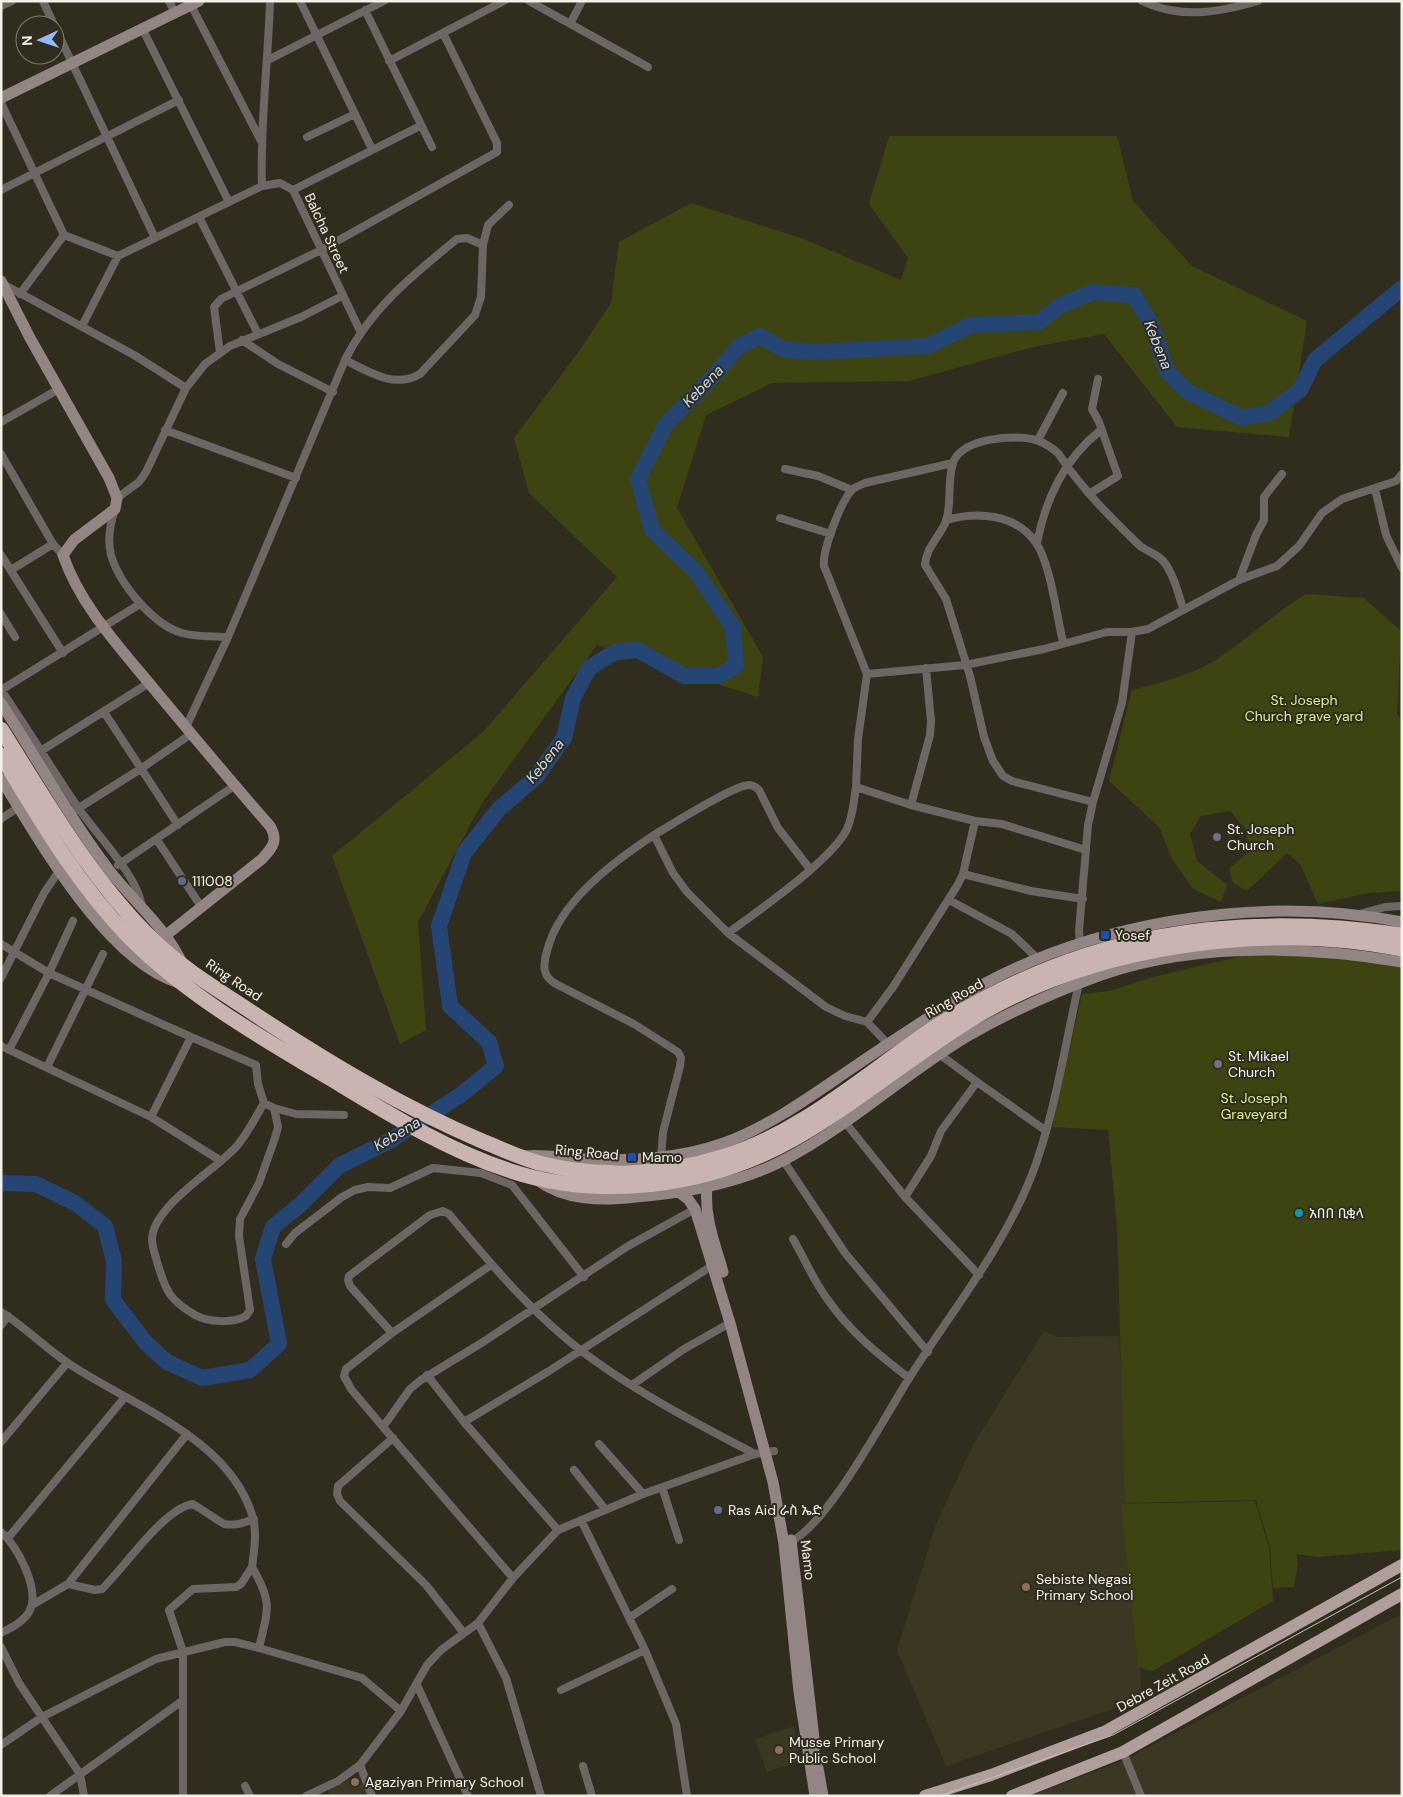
<svg xmlns="http://www.w3.org/2000/svg" width="1403" height="1797" viewBox="0 0 1403 1797" font-family="'DM Sans','Noto Sans Ethiopic',sans-serif">
  <rect width="100%" height="100%" fill="#302d1f"/>
  <!-- built -->
  <path fill="#3b3722" d="M1044,1331L1057,1337L1119,1336L1142,1699L946,1766L897,1650L936,1524L973,1445Z
    M1402,1614V1796H1030L1122,1761Z
    M794,1726L800,1761L767,1772L755,1739Z
    M362,1774L369,1796H329L328,1790Z"/>
  <!-- green -->
  <path fill="#3d4411" d="M889,136H1117L1133,201L1192,266L1307,321L1289,437L1177,427L1104,334L1033,347L909,381L772,383L706,415L677,508L763,657L758,697L597,645L482,803L418,922L426,1030L400,1044L332,856L483,732L617,577L529,493L514,438L582,347L611,303L619,242L691,203L801,238L901,280L908,258L869,204Z
    M1306,594L1364,598L1401,631L1397,714L1402,720V891L1368,893L1318,904L1300,864L1287,853L1247,891L1233,883L1229,868L1249,852L1246,830L1230,811L1201,816L1190,834L1197,861L1227,885L1221,902L1193,889L1172,859L1159,827L1109,781L1132,690C1158,684 1200,672 1222,656C1251,636 1276,612 1306,594Z
    M1247,955H1340L1402,968V1550L1317,1557L1296,1554L1298,1564L1294,1587L1273,1588L1270,1547L1256,1500L1125,1503L1117,1226L1108,1130L1052,1127L1082,994L1109,991L1153,977Z
    M1255,1501L1269,1547L1273,1601L1153,1671L1138,1667L1121,1504Z"/>
  <g fill="none" stroke-linecap="round" stroke-linejoin="round">
    <!-- river -->
    <path stroke="#254574" stroke-width="16" d="M1,1183L36,1184L75,1203L105,1226L114,1261L113,1300L146,1343L167,1362L202,1378L250,1370L279,1344L263,1259L273,1227L301,1204L339,1166L391,1140L462,1094L496,1066L489,1042L450,1006L439,926L464,853L499,809L536,777L564,738L573,698L589,668L615,652L638,650L684,676H718L736,666L733,627L696,572L652,530L638,479L666,424L714,376L738,347L760,336L783,349L814,352L928,346L971,325L1039,322L1061,305L1093,292L1134,295L1152,326L1167,371L1188,392L1242,418L1269,413L1300,390L1315,360L1402,288"/>
    <!-- street -->
    <path stroke="#6e6565" stroke-width="8" d="M43,1L54,25
      M169,1L175,13
      M300,1L372,149
      M529,1L648,67
      M1142,1C1181,19 1217,13 1258,1
      M191,5L261,141
      M1,6L12,1
      M365,10L432,147
      M570,24L582,1
      M55,27L155,238
      M142,28L229,202
      M268,60L384,1
      M389,61L504,1
      M1,103L64,235L118,256
      M307,137L355,114
      M262,186C260,124 268,63 270,1
      M1,190L179,100
      M199,217L258,334
      M3,284L134,355L186,388
      M20,294L64,235
      M82,326L118,256L262,186L280,183L293,190
      M361,333L293,190L420,126
      M242,340L278,364L333,392
      M220,353L214,307L221,299L321,250L497,152V143L443,33
      M345,360C369,372 395,389 420,374L475,315L481,297L483,245L488,225L509,205
      M1,422L59,389
      M165,430L296,478
      M1038,440L1063,393
      M1,454L53,544L63,555
      M785,469L818,476L852,490
      M1375,489L1386,535L1402,568
      M1089,494L1118,476L1099,422L1092,409L1098,379
      M117,498L139,482L146,472L186,388L205,364L230,346L301,317L342,296
      M115,509C110,524 107,539 111,555C119,583 153,625 182,633C196,637 213,636 228,637
      M780,518L831,534
      M946,520C978,511 1016,514 1036,543C1050,562 1057,617 1063,642
      M1037,543C1046,498 1064,459 1101,430
      M1,555L63,653
      M11,570L53,544
      M1239,580L1256,535L1264,520V497L1282,474
      M1,614L15,637
      M867,674L824,566C822,551 841,501 852,490C855,487 861,485 865,483L953,463
      M1,690C28,729 52,770 79,809C97,835 139,877 142,908
      M1,690L140,604
      M104,712L178,825
      M186,727L228,637L345,360C370,309 414,274 457,239L467,238L483,245
      M39,752L149,683
      M1093,802L1012,781L1003,776L993,761L984,737L970,676L946,599L925,565C926,547 940,537 946,521C952,503 947,482 953,463C960,438 1018,433 1039,441C1046,444 1052,448 1058,453C1081,488 1110,517 1139,545C1147,552 1158,554 1164,562C1174,575 1178,593 1183,608
      M911,805L930,735L931,721L926,668
      M74,811L142,768L191,734
      M1,819L19,807
      M975,821L1002,824L1086,850
      M654,835C671,825 734,785 749,785C753,785 756,787 759,790L778,828L810,869
      M157,840L202,908
      M118,865L234,786
      M963,874L1031,891L1083,899
      M949,900L1012,934L1038,959
      M1359,914L1385,907L1402,906
      M728,933C758,911 832,860 847,829C853,816 854,800 856,787
      M1080,943L1079,931L1088,825L1093,802L1122,703L1132,632
      M1,944L49,973L191,1037L151,1117
      M1,978L44,893L59,871
      M191,1037L256,1065L258,1084L264,1103L274,1108L278,1127L275,1138L259,1183L240,1219L239,1236L250,1310L246,1316C232,1324 208,1322 195,1315C170,1300 166,1292 158,1265C156,1257 152,1247 152,1239C153,1206 215,1170 235,1148C247,1135 255,1118 264,1103
      M888,1044L867,1022L893,987L957,886L963,874L975,821L911,805L856,787L858,739L867,674L965,665L1044,649L1107,632H1132L1148,629L1239,580L1277,566L1299,546L1322,513L1342,499L1396,481L1402,474
      M1,1046L151,1117L221,1161
      M9,1050L49,973L73,921
      M47,1067L103,954
      M977,1082L1045,1130
      M274,1108L296,1114L344,1115
      M844,1121L905,1197L979,1275
      M661,1158L663,1132L680,1066L681,1058L678,1052L634,1024L556,984C542,976 543,966 547,951C559,902 613,862 654,835L673,873L687,892L728,933L826,1007L845,1016L867,1022
      M783,1160L845,1253L928,1352
      M905,1197L931,1156L941,1131L977,1082L939,1054
      M793,1239C805,1259 814,1282 828,1300C850,1332 879,1355 909,1378
      M286,1244L295,1233L342,1197L355,1190L368,1187L390,1188L433,1168L481,1173L512,1185L584,1277
      M491,1265L392,1333L346,1369L344,1376L351,1389L383,1427L513,1578
      M1,1312C25,1327 44,1347 68,1363C130,1405 231,1438 253,1518C257,1533 254,1552 252,1567C273,1603 268,1609 259,1648L235,1642H225L156,1659L42,1717L1,1745
      M1,1325L8,1316
      M392,1333L350,1286L348,1280L349,1276L430,1215L443,1211L449,1214C494,1268 540,1323 598,1363C647,1398 702,1426 755,1454
      M427,1375L464,1422L558,1530
      M632,1385L684,1349L730,1323
      M464,1422L549,1371L713,1265
      M383,1427L410,1389L421,1380L483,1342L628,1246L695,1209
      M393,1438L338,1486L337,1494L340,1501L426,1585L463,1632
      M1,1442L67,1363
      M599,1444L643,1494
      M574,1470L605,1509
      M662,1487L679,1540
      M581,1520L645,1650L676,1724L687,1796
      M1,1532C18,1546 41,1591 29,1612C23,1622 11,1628 1,1633
      M8,1538L125,1397
      M788,1543C826,1528 884,1418 908,1380C950,1313 1001,1252 1031,1177C1054,1119 1065,1045 1079,983
      M68,1584L95,1590L102,1589C125,1567 164,1508 193,1504L224,1524C235,1526 243,1523 254,1519
      M32,1605L68,1584L187,1434
      M629,1618L672,1589
      M478,1623L506,1678L541,1796
      M1,1647L19,1683L80,1774L84,1796
      M259,1648L362,1678L401,1711
      M417,1685L468,1796
      M561,1690L645,1650
      M1123,1752L1141,1796
      M583,1766L592,1796
      M245,1786L250,1796
      M50,1796L182,1701
      M183,1796V1652L169,1610L193,1589L236,1587L241,1584L252,1567
      M306,1796L338,1781L360,1765
      M372,1796L360,1765L401,1711L427,1665L441,1650L478,1623L513,1578L558,1530L643,1494L755,1454L774,1451"/>
    <!-- secondary -->
    <path stroke="#938584" stroke-width="11" d="M1,98L199,1
      M1,281L30,338L109,478L117,498L115,509L74,540L63,555C81,608 124,652 159,695C196,739 232,783 270,826C279,841 272,848 262,859L165,936
      M1,703C37,759 69,817 109,870C133,901 166,928 182,963
      M1,779C40,841 106,961 179,983
      M523,1156C544,1154 563,1158 584,1159C631,1161 679,1159 724,1143C767,1127 804,1101 842,1075C877,1051 912,1028 948,1005C1075,923 1254,893 1402,922
      M537,1180C566,1201 601,1201 635,1197C686,1193 738,1184 784,1160C849,1126 903,1075 966,1037C1009,1012 1054,992 1101,975C1197,942 1304,946 1402,962
      M707,1187C704,1218 715,1243 723,1272
      M680,1193L688,1199L695,1209L730,1323L773,1482L784,1544L799,1692L815,1796
      M791,1540L815,1747
      M818,1768L823,1796"/>
    <!-- primary -->
    <path stroke="#af9e9c" stroke-width="12" d="M925,1796L991,1775L1106,1731L1402,1565
      M1012,1796L1123,1752L1402,1594"/>
    <!-- highway -->
    <path stroke="#c9b4b2" stroke-width="15" d="M1,729C47,802 91,880 154,941C183,969 220,991 253,1013C326,1061 402,1107 482,1141C502,1149 522,1159 543,1164C601,1178 665,1175 722,1157C801,1133 864,1075 931,1030C1078,934 1230,910 1402,935
      M1,755C39,818 76,882 127,935C188,997 267,1041 341,1085C394,1117 448,1150 508,1170C600,1201 708,1187 792,1140C856,1104 912,1055 975,1017C1096,945 1264,922 1402,949"/>
    <!-- tram -->
    <path stroke="#c5c2b8" stroke-width="1" d="M940,1796L1113,1735L1402,1577"/>
  </g>
  <!-- markers -->
  <g fill="#6b7280" stroke="#302d1f" stroke-width="2">
    <circle cx="1217" cy="837" r="5"/>
    <circle cx="1218" cy="1064" r="5"/>
  </g>
  <g fill="#5c6f8a" stroke="#302d1f" stroke-width="2">
    <circle cx="182" cy="881" r="5"/>
    <circle cx="718" cy="1510" r="5"/>
  </g>
  <g fill="#1a4fb4" stroke="#302d1f" stroke-width="2">
    <rect x="1100" y="930" width="10" height="10" rx="2.5"/>
    <rect x="627" y="1152" width="10" height="10" rx="2.5"/>
  </g>
  <circle fill="#0f9aa8" stroke="#302d1f" stroke-width="2" cx="1299" cy="1213" r="5"/>
  <g fill="#8d6e63" stroke="#302d1f" stroke-width="2">
    <circle cx="1026" cy="1587" r="5"/>
    <circle cx="779" cy="1750" r="5"/>
    <circle cx="355" cy="1782" r="5"/>
  </g>
  <g text-anchor="middle" stroke-width="4" stroke-linejoin="round" paint-order="stroke">
    <!-- street labels -->
    <g font-size="14" fill="#f2f0e7" stroke="#302d1f">
      <text transform="translate(327 233) rotate(65)" y="5">Balcha Street</text>
      <text transform="translate(234 980) rotate(34)" y="5">Ring Road</text>
      <text transform="translate(954 998) rotate(-30)" y="5">Ring Road</text>
      <text transform="translate(587 1152) rotate(5)" y="5">Ring Road</text>
      <text transform="translate(808 1560) rotate(83)" y="5">Mamo</text>
      <text transform="translate(1163 1683) rotate(-29)" y="5">Debre Zeit Road</text>
    </g>
    <!-- park labels -->
    <g font-size="14" fill="#deed8f" stroke="#302d1f">
      <text x="1304" y="705">St. Joseph<tspan x="1304" dy="16">Church grave yard</tspan></text>
      <text x="1254" y="1103">St. Joseph<tspan x="1254" dy="16">Graveyard</tspan></text>
    </g>
    <!-- poi labels -->
    <g font-size="14" fill="#f2f0e7" stroke="#302d1f" text-anchor="start">
      <text x="1227" y="834">St. Joseph<tspan x="1227" dy="16">Church</tspan></text>
      <text x="192" y="886">111008</text>
      <text x="1115" y="940">Yosef</text>
      <text x="1228" y="1061">St. Mikael<tspan x="1228" dy="16">Church</tspan></text>
      <text x="642" y="1162">Mamo</text>
      <text x="1309" y="1218">አበበ ቢቂላ</text>
      <text x="728" y="1515">Ras Aid ራስ ኤድ</text>
      <text x="1036" y="1584">Sebiste Negasi<tspan x="1036" dy="16">Primary School</tspan></text>
      <text x="789" y="1747">Musse Primary<tspan x="789" dy="16">Public School</tspan></text>
      <text x="365" y="1787">Agaziyan Primary School</text>
    </g>
    <!-- water labels -->
    <g font-size="15" font-style="italic" fill="#c6daf9" stroke="#302d1f">
      <text transform="translate(1158 345) rotate(68)" y="5">Kebena</text>
      <text transform="translate(703 386) rotate(-46)" y="5">Kebena</text>
      <text transform="translate(545 761) rotate(-52)" y="5">Kebena</text>
      <text transform="translate(397 1134) rotate(-31)" y="5">Kebena</text>
    </g>
  </g>
  <!-- border -->
  <rect width="1403" height="1797" fill="none" stroke="#f2f0e7" stroke-width="5"/>
  <!-- north arrow -->
  <g transform="translate(40 40) rotate(267)"><circle r="24" fill="#302d1f" stroke="#7e7b6f"/>
  <path d="M0-4L9 19L0 12L-9 19Z" fill="#98b6fd"/>
  <text y="-8" font-size="14" font-weight="bold" text-anchor="middle" fill="#f2f0e7">N</text>
  </g>
</svg>
